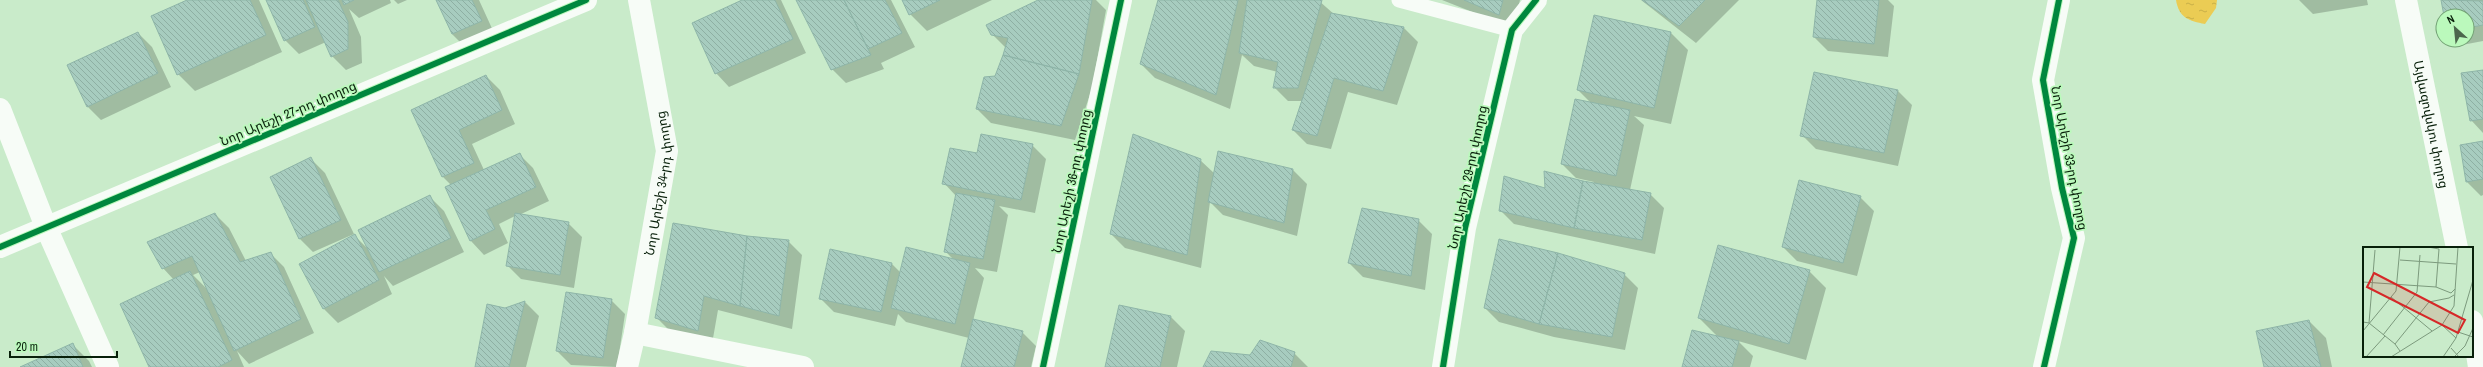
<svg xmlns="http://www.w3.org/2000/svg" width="2483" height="367" viewBox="0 0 2483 367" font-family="'Archivo Narrow','Noto Sans Armenian',sans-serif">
  <defs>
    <pattern id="water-ripples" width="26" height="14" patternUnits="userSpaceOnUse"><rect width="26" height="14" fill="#ebcc54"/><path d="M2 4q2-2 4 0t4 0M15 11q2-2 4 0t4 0" fill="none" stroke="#c8af48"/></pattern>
    <pattern id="building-back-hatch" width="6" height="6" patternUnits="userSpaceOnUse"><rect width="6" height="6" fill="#a7ccbf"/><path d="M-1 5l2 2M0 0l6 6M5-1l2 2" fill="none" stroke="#8eafa3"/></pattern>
  </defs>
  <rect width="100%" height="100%" fill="#c9ebca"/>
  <!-- water -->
  <path fill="url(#water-ripples)" d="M2176,0H2217L2216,8L2205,24C2189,21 2179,18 2176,0Z"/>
  <!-- shadow -->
  <path fill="#0003" fill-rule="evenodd" d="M189,0H259L282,52L195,91L178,74Z
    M267,0H390L391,3L359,18L349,9L361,37L362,63L346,70L332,56L326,42L299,54L285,40Z
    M394,0H407L398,4Z
    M437,0H479L495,35L466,48L452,34Z
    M744,0H781L806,53L729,87L716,73Z
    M798,0H891L915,47L881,63L884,69L846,83L832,69Z
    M903,0H992L927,31L910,14Z
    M1040,0H1096L1106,10L1092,88L1075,140L991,123L977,109L996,77L1006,48L992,34Z
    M1159,0H1318L1335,15L1404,28L1418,42L1397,105L1348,92L1331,149L1307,144L1293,130L1302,101H1288L1274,87L1278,72L1254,66L1242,55L1230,109L1155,78L1141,64Z
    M1442,0H1520L1513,28Z
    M1641,0H1739L1696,43Z
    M1818,0H1888L1894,6L1888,57L1828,51L1814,37Z
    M2299,0H2367L2368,5L2313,14Z
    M2442,0H2483V41L2462,45L2457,40H2467V16H2445Z
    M138,33L152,47L171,87L101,120L87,106Z
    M1671,33L1688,50L1671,124L1634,116L1644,125L1630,190L1650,194L1664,208L1655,254L1514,224L1500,210L1546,190L1594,184V182L1576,178L1562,164L1592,104L1578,90Z
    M2483,71V133L2471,120Z
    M486,76L500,90L515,124L472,144L484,170L519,154L533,168L549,201L519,215L568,223L582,237L574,288L521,279L507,265L515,216L499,224L508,243L484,255L471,241L446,187L451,185L443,177L412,110Z
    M1898,91L1912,105L1898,166L1816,149L1802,135Z
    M2483,142V195L2481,196L2467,182Z
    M1032,145L1046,159L1035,213L999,206L1008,215L997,272L975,268L984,278L973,321L1022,332L1036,346L1031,367H962L969,338L906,322L898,314L895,326L834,312L820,298L892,264L901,273L953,259L946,252L956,196L944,183L978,155Z
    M311,159L325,173L354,234L313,252L299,238Z
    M1200,160L1215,174L1293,170L1307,184L1297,236L1223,215L1210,202L1201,268L1125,248L1111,234Z
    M430,197L444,211L464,252L393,286L384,276L392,294L338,323L324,309L301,265L355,236L368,249Z
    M1860,197L1874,211L1857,276L1797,261L1783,247Z
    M215,214L229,228L246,261L270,253L284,267L314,333L249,364L237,351L244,367H150L174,280L163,268ZM200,272L208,290L193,275Z
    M1418,220L1432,234L1425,290L1363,277L1349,263Z
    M747,237L788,241L802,255L792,329L718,310L712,344L670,331L656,317Z
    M1809,271L1826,288L1806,360L1738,341L1753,356L1750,367H1683L1718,337L1699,318Z
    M1624,274L1638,288L1625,350L1554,337L1499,322L1485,308Z
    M611,300L625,314L617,367L571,365L557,351Z
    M525,302L539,316L526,367H476L505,310Z
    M1171,317L1185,331L1177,367H1106Z
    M2309,321L2326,338L2332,367H2265Z
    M72,344L89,361L92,367H22Z
    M1294,353L1308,367H1204L1251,356Z"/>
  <!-- building -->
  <path fill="url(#building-back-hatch)" stroke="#8eb5a8" d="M187,0H250L266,35L177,75L151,16Z
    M266,0H303L315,27L284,41Z
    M306,0H338L348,22V49L331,57Z
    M342,0H354L344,5Z
    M436,0H472L482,21L452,34Z
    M742,0H775L793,39L715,74L692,23Z
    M796,0H844L871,55L831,70Z
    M844,0H885L902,33L868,49Z
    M902,0H940L909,15Z
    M1038,0H1092L1079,74L1003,55L1008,38L991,35L986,25Z
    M1158,0H1238L1216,95L1140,64Z
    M1247,0H1322L1298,88H1273L1278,62L1239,53Z
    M1464,0H1503L1499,15Z
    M1642,0H1705L1679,26Z
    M1817,0H1879L1874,44L1813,37Z
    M2441,0L2483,1V25L2467,28V16H2444Z
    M1331,13L1404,27L1383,91L1334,78L1317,136L1292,130Z
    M1594,15L1671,32L1654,108L1577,90Z
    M138,32L158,73L87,107L67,65Z
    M1003,55L1079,74L1061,126L976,109L984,77L995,76Z
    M2483,70V119L2470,121L2461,73Z
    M1814,72L1898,90L1884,153L1800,136Z
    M486,75L502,110L459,130L474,163L442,177L411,110Z
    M1575,99L1630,110L1616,176L1561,164Z
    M981,134L1033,144L1021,200L942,184L950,148L977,153Z
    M1133,134L1201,159L1187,255L1110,234Z
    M2483,141V179L2466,182L2460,145Z
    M1218,151L1293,169L1284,223L1208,202Z
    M520,153L536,187L486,210L495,229L470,241L445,187Z
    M311,157L341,220L299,239L270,177Z
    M1544,171L1583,181L1574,228L1499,211L1504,176L1545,188Z
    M1799,180L1861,196L1843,263L1782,247Z
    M1583,181L1651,193L1642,240L1574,228Z
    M956,193L995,200L983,259L944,252Z
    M430,195L451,238L379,272L358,230Z
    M1362,208L1419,219L1411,276L1348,263Z
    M215,213L240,262L271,252L301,319L234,351L192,256L162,269L147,242Z
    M515,213L569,222L560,275L506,266Z
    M673,223L747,236L740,306L704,296L698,331L655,318Z
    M355,234L379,280L323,309L299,264Z
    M747,236L789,240L779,316L740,306Z
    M1499,239L1558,253L1539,324L1484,308Z
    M1718,245L1810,270L1789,344L1698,318Z
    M906,247L970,263L955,324L891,308Z
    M830,249L892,263L881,312L819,299Z
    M1558,253L1625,273L1612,337L1539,324Z
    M190,271L232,360L218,367H149L120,304Z
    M566,292L612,299L603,358L556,351Z
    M525,301L509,367H475L487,304L505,308Z
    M1119,305L1171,316L1160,367H1105Z
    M973,319L1023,331L1014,367H961Z
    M2309,320L2321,367H2264L2256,331Z
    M1692,330L1739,341L1732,367H1682Z
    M1260,340L1295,352L1291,367H1203L1211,351L1250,355Z
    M73,343L83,367H20Z"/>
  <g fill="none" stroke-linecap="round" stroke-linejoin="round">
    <!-- lane -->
    <path stroke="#f7fcf7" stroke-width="15" d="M1399,0L1512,30"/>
    <!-- street -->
    <g stroke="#f7fcf7" stroke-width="22">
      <path d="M0,109L46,227L108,367"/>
      <path d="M0,247L586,0"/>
      <path d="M635,333L803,367"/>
      <path id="s1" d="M627,367L635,333L667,151L639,0"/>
      <path d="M1043,367L1121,0"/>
      <path d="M1443,367L1465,228L1512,30L1536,0"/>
      <path d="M2044,367L2074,238L2062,188L2043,80L2059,0"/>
    </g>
    <!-- secondary -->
    <g stroke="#f7fcf7" stroke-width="22">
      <path id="s2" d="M2406,0L2457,248"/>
      <path d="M2472,321L2479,367"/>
    </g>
    <defs>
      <path id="cycleway" d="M0,247L586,0
        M1043,367L1121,0
        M1443,367L1465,228L1512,30L1536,0
        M2044,367L2074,238L2062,188L2043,80L2059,0"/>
    </defs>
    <!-- cycleway casing -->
    <use href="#cycleway" stroke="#bbf9bc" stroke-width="8"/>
    <!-- cycleway -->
    <use href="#cycleway" stroke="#00873e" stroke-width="6"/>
  </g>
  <g text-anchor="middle" stroke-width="3.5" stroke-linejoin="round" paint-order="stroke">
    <!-- street labels -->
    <g font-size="13" fill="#08200a" stroke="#bbf9bc">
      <text transform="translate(288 113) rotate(-23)" y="5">Նոր Արեշի 27-րդ փողոց</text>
      <text dy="5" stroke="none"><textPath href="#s2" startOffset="127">Այվազովսկու փողոց</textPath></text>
      <text transform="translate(2070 158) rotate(79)" y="5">Նոր Արեշի 33-րդ փողոց</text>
      <text transform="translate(1467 177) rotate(-78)" y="5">Նոր Արեշի 29-րդ փողոց</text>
      <text transform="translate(1071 181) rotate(-78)" y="5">Նոր Արեշի 36-րդ փողոց</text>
      <text dy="5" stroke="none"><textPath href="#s1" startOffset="187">Նոր Արեշի 34-րդ փողոց</textPath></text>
    </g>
  </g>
  <!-- overview -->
  <g transform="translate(2363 247)">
    <rect width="110" height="110" fill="#c9ebca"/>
    <path fill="none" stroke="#7c9a7d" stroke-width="1" d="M65,0L76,2L73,40M37,13L93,17M0,35L73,40L88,46L92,42M28,50L69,84M0,75L6,76L32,97L37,104M6,76L12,3M0,84L33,44L37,0M95,85L110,90M20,88L54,45L57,8M93,91L79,78L91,59L95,0M32,97L66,55L86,51L91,48M88,101L96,110M3,110L22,89M28,110L79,78M80,110L93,91L110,33M91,110L102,99L110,81"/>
    <path fill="#d62828" fill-opacity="0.15" stroke="#d62828" stroke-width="2" d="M11,26L102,73L95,86L4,40Z"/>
    <rect width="110" height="110" fill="none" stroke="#08200a" stroke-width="2"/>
  </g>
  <!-- north arrow -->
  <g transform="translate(2455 28) rotate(333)"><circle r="19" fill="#bbf9bc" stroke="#73a275"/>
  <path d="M0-3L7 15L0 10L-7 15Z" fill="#4c674d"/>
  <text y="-6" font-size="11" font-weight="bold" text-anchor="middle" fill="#08200a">N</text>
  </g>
  <!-- scale -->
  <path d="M10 351v6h107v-6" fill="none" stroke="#08200a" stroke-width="2"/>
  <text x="16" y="351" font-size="12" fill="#08200a" stroke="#bbf9bc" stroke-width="3" paint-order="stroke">20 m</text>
</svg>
